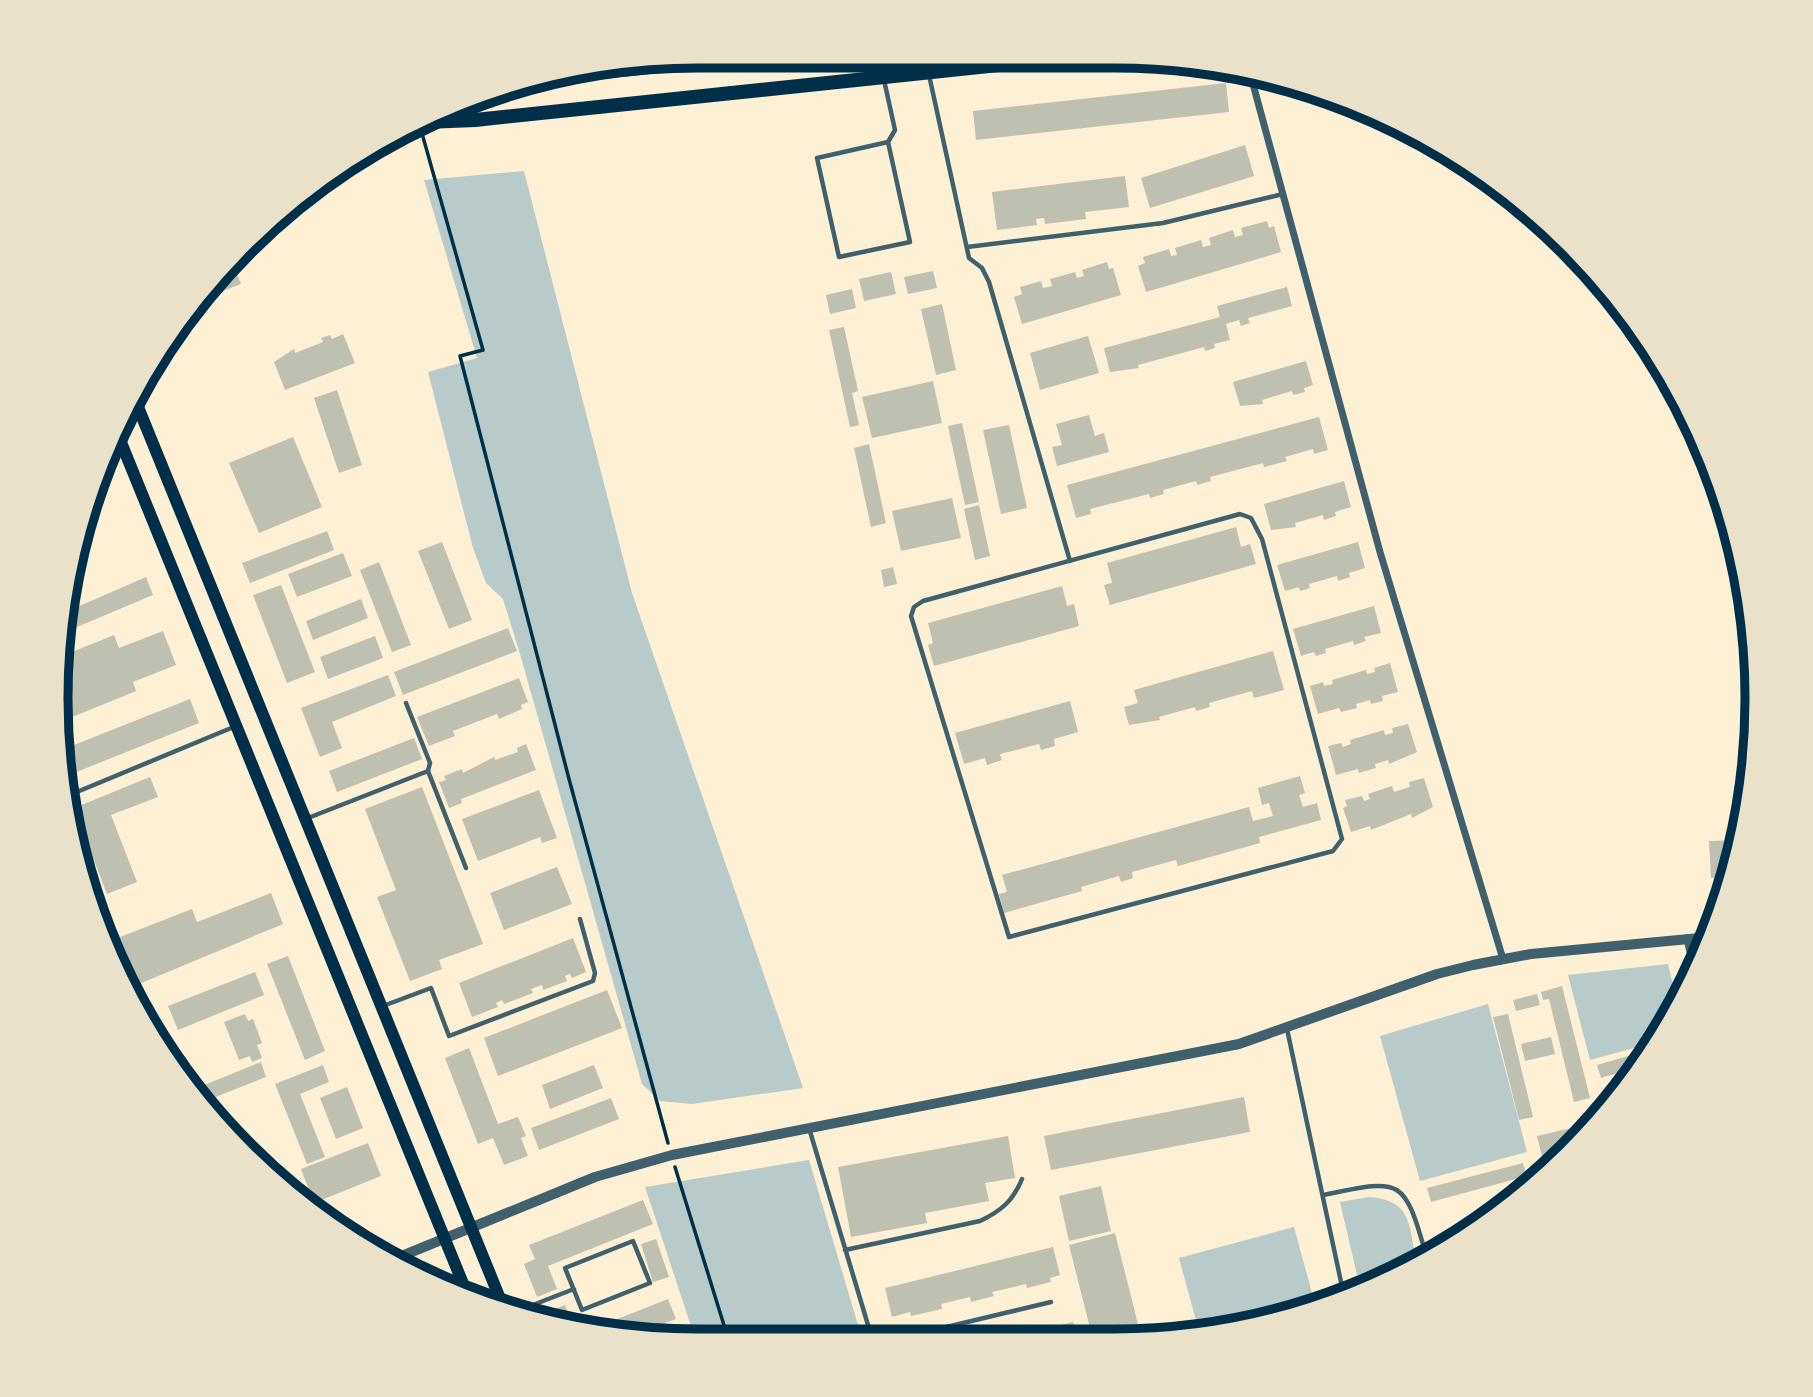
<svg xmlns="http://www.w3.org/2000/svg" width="1813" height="1397" viewBox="0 0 1813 1397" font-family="Figtree,sans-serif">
  <rect width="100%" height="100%" fill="#fdf0d5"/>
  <!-- green -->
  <path fill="#b9caca" d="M524,171L632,593L803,1088L692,1104L660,1101L642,1084L520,654L503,599L486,583L473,548L428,372L477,358L424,180Z
    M1668,964L1677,1002L1656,1042L1590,1060L1568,975Z
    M1488,1004L1527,1152L1420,1181L1380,1036Z
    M809,1160L861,1335H694L645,1187Z
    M1369,1197C1412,1200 1409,1225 1416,1260L1360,1288L1340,1202Z
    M1294,1227L1316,1308L1200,1335L1179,1258Z"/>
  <!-- building -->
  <path fill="#bec0b2" d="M1226,83L1229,112L976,140L973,111Z
    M1245,145L1254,176L1150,208L1141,178Z
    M1125,176L1129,207L1085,212L1086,219L1045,224L1044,218L1036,219L1037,225L997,230L992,192Z
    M1267,221L1269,228L1274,226L1281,252L1146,292L1138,266L1145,263L1143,257L1169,249L1171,256L1177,255L1175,248L1201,240L1203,247L1211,245L1209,238L1233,230L1235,237L1243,235L1241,228Z
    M232,260L241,284L202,299L216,280Z
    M1107,262L1109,269L1113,268L1121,295L1022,324L1014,297L1022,294L1020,287L1041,281L1043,288L1052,286L1050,279L1075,272L1077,278L1084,276L1082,270Z
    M933,271L937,288L908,294L904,277Z
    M891,272L896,294L864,301L859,279Z
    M1287,287L1292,306L1248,318L1250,323L1241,326L1239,320L1226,324L1230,340L1214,344L1215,348L1205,351L1204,347L1138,365L1139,368L1110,372L1104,348L1220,317L1217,306Z
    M852,289L856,308L830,314L826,295Z
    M942,304L956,370L936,375L921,309Z
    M844,327L858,391L852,393L859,425L850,427L829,330Z
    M343,334L355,363L285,390L274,362L294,349L295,353L323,342L321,338L330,335L332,339Z
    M1088,336L1099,373L1040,390L1030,353Z
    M1306,361L1313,385L1304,388L1305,392L1293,395L1292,391L1262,400L1263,404L1240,406L1233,382Z
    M933,381L942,423L872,438L862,397Z
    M337,390L362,465L339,473L314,398Z
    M1089,415L1095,436L1104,433L1109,452L1057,466L1052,447L1062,445L1056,424Z
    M1319,417L1328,450L1314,454L1313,449L1285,457L1287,461L1264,467L1263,463L1210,477L1211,481L1197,485L1196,481L1163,490L1164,494L1150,498L1149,494L1090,509L1091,514L1076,518L1067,485Z
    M962,423L979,502L965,505L948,426Z
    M1009,425L1027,508L1001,514L983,430Z
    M293,437L322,507L259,533L229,463Z
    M869,444L886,523L871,527L854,448Z
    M1344,481L1351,507L1335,512L1336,516L1324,520L1323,515L1295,523L1296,527L1271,530L1264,504Z
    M952,498L961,538L901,551L892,511Z
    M979,505L990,556L975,560L964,509Z
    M1236,527L1241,547L1250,544L1256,564L1110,605L1104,585L1112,583L1107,563Z
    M327,531L334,550L250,583L242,563Z
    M442,542L472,620L449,629L418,551Z
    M1358,542L1365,568L1349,573L1350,577L1338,581L1337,576L1309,584L1310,588L1300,591L1299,587L1285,591L1277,565Z
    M343,553L352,576L297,597L288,574Z
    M379,562L411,645L392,652L360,570Z
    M893,567L897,584L884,587L881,570Z
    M146,577L153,595L65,632L68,611Z
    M281,585L315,672L287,683L253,595Z
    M1062,586L1067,606L1074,604L1079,626L934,666L928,645L933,643L928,623Z
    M361,599L368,618L313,640L306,621Z
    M1374,606L1381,633L1364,637L1366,641L1354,645L1353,641L1325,649L1326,653L1316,656L1314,652L1301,656L1293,629Z
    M508,628L517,651L403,695L394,672Z
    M163,631L176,665L133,682L136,691L70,718L58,686L62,656L114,635L119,648Z
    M375,636L383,658L328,679L320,657Z
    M1273,651L1284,690L1254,698L1252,691L1209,703L1210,707L1196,711L1195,707L1159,717L1160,720L1129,725L1124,707L1138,703L1134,690Z
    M1390,663L1398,692L1382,696L1383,701L1371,704L1370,700L1356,704L1357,708L1341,712L1339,708L1318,714L1310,686L1323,682L1324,686L1333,684L1332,680L1366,670L1367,674L1375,672L1374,668Z
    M388,675L396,696L332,722L342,748L320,757L301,708Z
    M519,678L528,702L521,705L522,709L499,719L497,714L453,731L455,736L429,746L417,717Z
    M190,699L199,723L69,775L64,749Z
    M1070,701L1078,732L1054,739L1055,746L1041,750L1039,744L1000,754L1002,760L987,765L985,758L964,764L955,733Z
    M1408,724L1417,752L1389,764L1388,760L1375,764L1376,768L1359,773L1358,769L1336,775L1328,746L1341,743L1343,747L1351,744L1350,740L1384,730L1385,735L1393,733L1392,728Z
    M414,738L422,759L337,792L329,771Z
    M526,744L536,770L461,799L462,803L449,808L439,782L446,780L444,776L462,769L463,773L494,757L495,760L518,752L517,748Z
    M1300,776L1305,793L1299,795L1303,807L1317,803L1321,820L1259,837L1260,843L1178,866L1176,860L1132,872L1133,878L1121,882L1119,876L1081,887L1082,891L1004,913L999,894L1007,892L1002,875L1249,807L1253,821L1273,816L1269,803L1262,805L1258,788Z
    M150,777L158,797L111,815L137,882L107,894L74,808Z
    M1424,778L1433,807L1412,818L1411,814L1371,830L1370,826L1351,832L1343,808L1347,806L1345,800L1362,796L1364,801L1370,799L1368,794L1392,786L1394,792L1410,787L1409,782Z
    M422,787L483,944L439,960L442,969L410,981L377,897L396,890L365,809Z
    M539,790L557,838L542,843L540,837L478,861L462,819Z
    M1740,840L1729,877L1711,878L1709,841Z
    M557,867L572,904L504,930L490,893Z
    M271,893L283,924L139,984L120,937L192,909L197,922Z
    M573,938L586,972L572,978L570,974L565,976L567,981L543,990L542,985L531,989L533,993L504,1004L502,1000L496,1003L498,1007L472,1017L459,983Z
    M288,956L325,1051L305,1060L267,964Z
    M255,972L264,995L178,1030L168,1006Z
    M1562,986L1590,1098L1574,1102L1549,999L1543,1000L1541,992Z
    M607,990L622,1028L498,1076L484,1038Z
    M1537,994L1540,1005L1516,1011L1513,1000Z
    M245,1014L248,1021L253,1019L262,1043L257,1045L262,1058L252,1062L250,1056L239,1060L224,1022Z
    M1508,1014L1533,1117L1519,1120L1493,1017Z
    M1551,1037L1555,1054L1525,1061L1521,1044Z
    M469,1048L498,1124L518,1117L526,1136L521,1138L528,1156L504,1165L493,1138L478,1144L445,1058Z
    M1652,1049L1640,1066L1601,1078L1597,1065Z
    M261,1062L266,1077L203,1102L192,1090Z
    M323,1065L329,1082L300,1094L325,1157L307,1164L275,1084Z
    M594,1065L603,1088L550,1109L542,1085Z
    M347,1087L363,1128L336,1139L320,1098Z
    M1244,1097L1250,1132L1051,1170L1044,1136Z
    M611,1098L619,1119L539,1150L531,1128Z
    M1580,1126L1582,1136L1569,1153L1559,1161L1544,1165L1537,1136Z
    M1008,1136L1015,1178L985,1183L989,1201L925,1213L927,1223L851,1237L838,1167Z
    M368,1143L381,1176L314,1203L301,1169Z
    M272,1157L280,1178L277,1180L256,1163Z
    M1523,1163L1527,1176L1431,1202L1427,1188Z
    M1101,1186L1111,1231L1069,1241L1059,1196Z
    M643,1200L653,1224L548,1266L557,1289L537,1297L524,1264L535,1259L529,1245Z
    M1115,1233L1141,1336H1092L1069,1245Z
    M656,1239L669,1277L653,1282L641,1244Z
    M1053,1247L1060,1275L1050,1278L1051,1282L1027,1288L1026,1284L992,1292L994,1296L971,1302L970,1297L941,1304L942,1309L911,1316L910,1312L892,1317L885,1288Z
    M668,1299L676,1319L665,1323L667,1328L649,1335L644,1332L634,1335H614L592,1329Z
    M565,1305L573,1324L539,1315Z
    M1073,1322L1077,1336H1021V1335Z"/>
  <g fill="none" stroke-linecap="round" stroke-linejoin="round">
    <!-- path -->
    <path stroke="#003049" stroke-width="3.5" d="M423,137L483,350L460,356L569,779L668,1143
      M675,1167L727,1335"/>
    <!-- service -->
    <path stroke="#3f606c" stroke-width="4.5" d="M929,75L969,258L982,268L989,282L1070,561
      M884,80L895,130L888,142
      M888,142L910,242L839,257L817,158Z
      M967,247L1163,223L1283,194
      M1240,514L1251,518L1262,539L1342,839L1333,851L1009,937L911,616L914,607L923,601Z
      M406,703L430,763L428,771
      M72,794L236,726
      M308,818L428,771L466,868
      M383,1006L431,988L449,1036L593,981L595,973L580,919
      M1287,1029L1344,1296
      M809,1128L871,1335
      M1323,1195C1401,1179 1404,1176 1426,1255
      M633,1241L650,1283L582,1310L565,1268Z
      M845,1250L980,1221C1001,1211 1013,1201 1022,1179
      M520,1310L574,1289
      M913,1335L1051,1302"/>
    <!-- minor -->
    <path stroke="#3f606c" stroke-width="7" d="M1250,73L1380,552L1503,959
      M1687,939L1694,970"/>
    <!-- tertiary -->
    <path stroke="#3f606c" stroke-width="10" d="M392,1260L595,1177L672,1155L1239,1044L1437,974L1473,965L1531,954L1710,937"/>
    <!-- secondary -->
    <path stroke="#003049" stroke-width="12" d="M134,397L503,1306
      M118,435L468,1296"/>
    <!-- primary -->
    <path stroke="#003049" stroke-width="14" d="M526,80L754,56
      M425,122L475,120L1075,57"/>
  </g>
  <!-- crop -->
  <path d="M0 0H1813V1397H0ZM698 68H1115A630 630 0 0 1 1745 698V699A630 630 0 0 1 1115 1329H698A630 630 0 0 1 68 699V698A630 630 0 0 1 698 68Z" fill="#e9e1ca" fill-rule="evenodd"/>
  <path fill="none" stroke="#003049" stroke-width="9" d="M698 68H1115A630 630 0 0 1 1745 698V699A630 630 0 0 1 1115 1329H698A630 630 0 0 1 68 699V698A630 630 0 0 1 698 68Z"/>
</svg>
